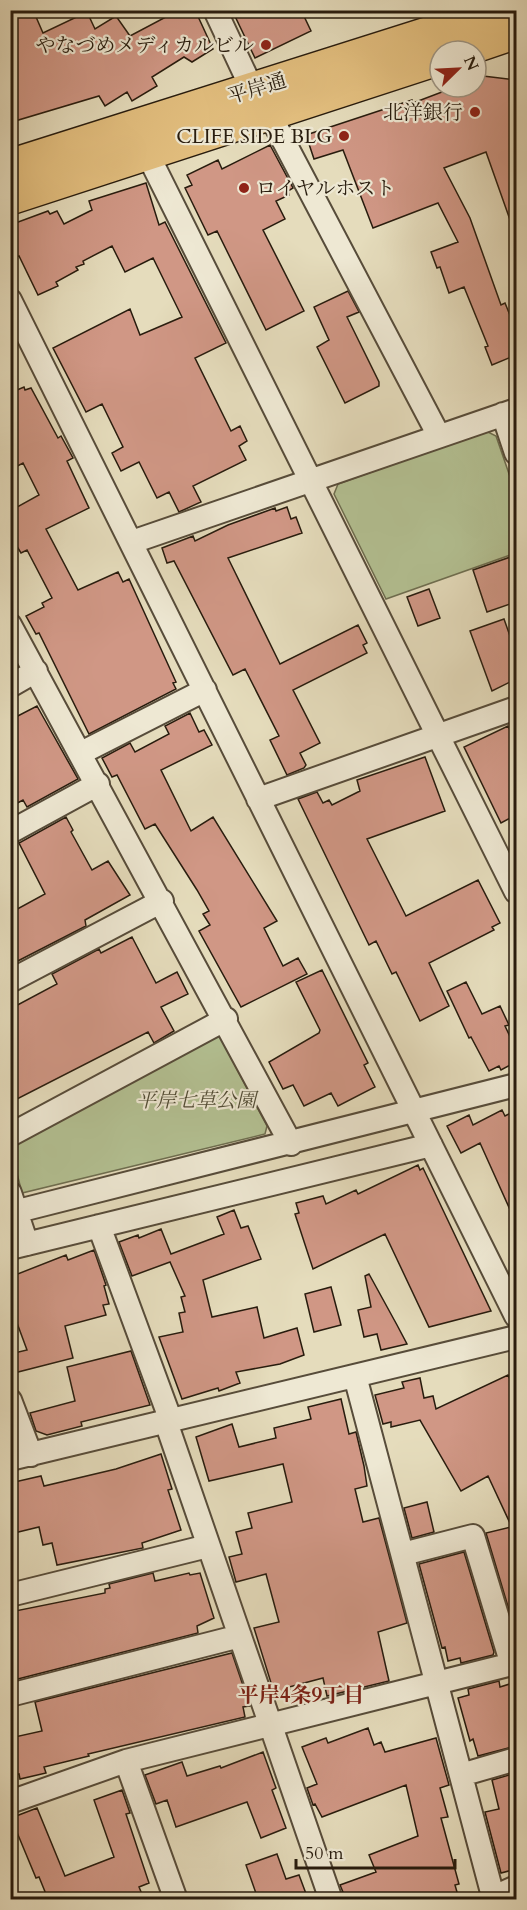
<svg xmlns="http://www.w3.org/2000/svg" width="527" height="1910" viewBox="0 0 527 1910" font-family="Cardo,'Noto Serif JP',serif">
  <rect width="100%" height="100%" fill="#e5dcbc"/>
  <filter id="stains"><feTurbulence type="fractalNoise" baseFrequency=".00333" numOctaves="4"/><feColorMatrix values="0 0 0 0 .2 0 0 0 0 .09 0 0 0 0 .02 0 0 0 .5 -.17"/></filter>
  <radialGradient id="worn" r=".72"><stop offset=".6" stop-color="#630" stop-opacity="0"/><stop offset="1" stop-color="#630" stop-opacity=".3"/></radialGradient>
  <!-- green -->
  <path fill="#b3c092" stroke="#6e6e50" stroke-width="1.5" d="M486,431L496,436L516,494V553L386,599L334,494L338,484Z
    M211,1036L220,1037L267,1126L265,1134L22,1193L12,1154L16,1143Z"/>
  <!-- building -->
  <path fill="#d09785" stroke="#281c0e" stroke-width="1.5" d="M10,10H33L43,33L87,12L95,29L116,16L130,36L179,10H195L213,49L192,62L184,57L152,77L157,86L132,101L127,92L105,106L99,96L15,121L10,112Z
    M232,10H301L311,31L255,58Z
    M483,76L516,80V231H514L486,152L444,168L470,218L501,305L505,303L516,330V355L492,365L485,347L488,346L464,287L449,293L440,267L437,268L431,252L458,242L438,203L373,228L343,150L314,159L306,135L412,100L413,103L455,87H476V79Z
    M270,145L293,188L288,191L289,195L276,201L285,219L263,230L304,311L266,330L217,231L208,235L185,188L192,185L187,175L218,160L222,169Z
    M146,183L159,225L165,222L226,343L195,358L231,431L240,426L247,441L239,446L246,460L193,486L201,502L179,512L169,492L157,498L139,462L121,471L112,453L123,447L102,404L86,412L53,348L130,309L140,335L182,317L153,258L125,272L112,246L83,261L84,264L76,267L78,270L56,282L58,286L38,295L19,256L10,259V225L48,211L50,214L57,211L64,224L92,210L89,201Z
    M348,291L359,312L347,317L379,382V386L345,403L317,347L329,340L314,307Z
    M24,387L25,390L31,388L58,438L61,436L73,458L67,461L89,508L46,529L78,590L118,572L123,582L129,579L176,682L173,683L176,689L89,734L39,633L36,634L26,616L44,607L42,603L52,598L27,550L21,553L10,535V511L39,495L23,463L10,470V393Z
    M287,507L291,519L296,517L302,533L228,558L280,664L358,625L367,643L363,645L367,653L293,690L320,743L300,753L306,765L304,768L287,775L270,740L279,736L245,669L233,675L174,561L167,563L162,548L193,536L195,541L228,525L275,508L276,511Z
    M516,555V602L487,612L473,570Z
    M429,589L440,618L418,626L407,597Z
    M504,619L516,653V679L492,691L470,631Z
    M37,706L78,779L27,807L23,800L10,807V720Z
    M190,713L199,732L204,730L212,745L161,770L191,831L213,817L277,921L264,928L283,966L298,958L307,974L241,1007L199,931L210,925L203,914L209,911L197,890L155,824L145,829L117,775L112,777L102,758L130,743L135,752L169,734L165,726Z
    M508,726L516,743V815L501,823L464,747Z
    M425,757L445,811L367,839L406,916L478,880L500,923L492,927L494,930L429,963L449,1006L420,1021L396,972L392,974L376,941L369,945L298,799L317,792L323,803L329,800L332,805L360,791L357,780Z
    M66,817L73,830L71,832L92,870L108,861L130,895L85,920L86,926L10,965V913L45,894L19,843Z
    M132,937L156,983L177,972L188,994L161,1007L174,1031L154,1043L148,1032L17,1099L10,1085V1009L57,984L52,974L99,949L101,953Z
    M322,970L368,1063L364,1065L375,1087L338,1106L331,1093L304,1106L293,1085L283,1089L269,1062L319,1033L320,1030L296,982Z
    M466,982L482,1014L500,1006L509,1025L505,1026L516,1049V1062L501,1070L499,1066L489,1071L471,1037L469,1038L447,991Z
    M502,1110L505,1116L516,1110V1223L480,1143L461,1153L447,1126L469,1115L473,1125Z
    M418,1165L420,1170L423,1168L491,1311L429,1327L385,1234L313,1269L295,1214L299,1213L296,1203L323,1196L326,1204L356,1190L358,1194Z
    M234,1210L241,1228L248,1226L261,1259L203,1280L212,1317L257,1307L264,1338L297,1328L304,1355L280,1364L236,1372L240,1383L219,1391L218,1388L182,1399L159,1337L183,1332L179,1313L185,1312L181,1297L185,1296L170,1262L132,1276L119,1242L138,1235L139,1238L161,1229L171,1254L224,1234L217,1217Z
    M94,1250L106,1285L104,1286L109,1304L103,1305L106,1315L65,1326L73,1358L14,1373L10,1354L27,1350L10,1304V1277L66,1255L68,1260Z
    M369,1274L397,1325L407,1344L381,1350L377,1334L364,1337L358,1310L371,1307L365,1276Z
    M331,1287L341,1325L314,1332L305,1294Z
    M131,1351L150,1405L81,1422L82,1426L47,1435L36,1431L30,1413L75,1401L67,1367Z
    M508,1375L516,1392V1536L488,1476L461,1491L420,1420L391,1427V1422L383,1424L375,1395L404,1388L402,1382L420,1378L424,1398L433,1396L436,1409Z
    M341,1399L349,1434L356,1432L364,1466L367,1486L355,1489L363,1522L379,1518L407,1623L378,1632L389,1681L327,1696L323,1678L289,1687L291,1696L276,1699L254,1628L279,1622L266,1574L236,1582L229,1557L242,1554L236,1532L252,1528L248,1513L292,1502L283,1464L209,1481L196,1437L232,1424L239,1447L276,1438L274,1428L311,1419L308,1407Z
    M161,1454L172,1489L168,1490L181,1530L142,1543L143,1548L57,1565L52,1543L43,1545L39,1527L10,1534V1483L41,1476L44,1486L116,1469Z
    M427,1502L434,1532L412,1538L404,1508Z
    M511,1527L516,1551V1633L486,1533Z
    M464,1552L494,1652L493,1655L461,1663L460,1658L448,1661L445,1647L442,1648L419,1564Z
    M153,1573L155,1581L189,1573L190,1575L200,1573L214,1618L197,1626L198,1633L10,1681V1612L105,1593V1589L110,1588L109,1584Z
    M232,1653L250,1706L243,1707L245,1717L88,1754L89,1756L44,1767L46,1773L20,1779L19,1774L10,1776V1738L42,1731L35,1702Z
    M499,1681L500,1687L516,1682V1746L478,1756L473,1739L470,1741L458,1698L469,1695L468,1689Z
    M368,1728L374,1745L381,1742L385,1752L436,1738L449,1785L440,1788L448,1817L441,1818L459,1884L455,1885L459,1899H346L340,1885L376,1872L369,1855L418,1836L406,1785L322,1817L315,1804L313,1805L307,1788L317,1784L302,1747L326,1738L328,1743Z
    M263,1752L276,1788L272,1790L286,1828L261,1838L247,1802L176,1827L167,1800L156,1804L145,1775L182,1762L187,1776L220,1766L221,1768Z
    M516,1773V1869L501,1873L485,1812L499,1809L492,1780Z
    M122,1790L130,1813L126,1814L149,1883L139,1887L144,1899H48L39,1877L36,1878L11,1818L37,1808L65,1876L114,1857L94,1800Z
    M277,1854L286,1879L299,1875L308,1899H258L246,1865Z"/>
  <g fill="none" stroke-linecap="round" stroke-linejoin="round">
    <defs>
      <path id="minor" d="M215,10L252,89L270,115L439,436
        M148,155L516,892
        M10,300L516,1316
        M503,414L516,453
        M132,542L516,410
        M10,625L291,1144
        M10,686L36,671
        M81,753L205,690
        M258,799L516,708
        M10,832L98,784
        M10,981L162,901
        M10,1135L226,1019
        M10,1193L27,1244
        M10,1213L516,1085
        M99,1226L171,1421
        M10,1248L431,1145
        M355,1376L494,1900
        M10,1400L31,1455
        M166,1422L331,1900
        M10,1459L516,1337
        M403,1554L473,1536L512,1665
        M10,1595L208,1546
        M10,1695L240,1636
        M126,1761L176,1900
        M461,1775L516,1759
        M10,1802L126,1761L516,1663
        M494,1897L516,1887"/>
      <path id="highway" d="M460,51L516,32
        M10,166L503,10
        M10,198L440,58"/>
    </defs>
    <!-- minor casing -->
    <use href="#minor" stroke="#574c3a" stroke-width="26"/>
    <!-- highway casing -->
    <use href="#highway" stroke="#281c0e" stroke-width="36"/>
    <!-- minor -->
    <use href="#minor" stroke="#eee8d3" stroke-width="22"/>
    <!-- highway -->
    <use href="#highway" stroke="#e2be7e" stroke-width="33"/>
  </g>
  <!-- markers -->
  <g fill="#8f2418" stroke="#eee8d3" stroke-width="2">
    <circle cx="266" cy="45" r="6"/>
    <circle cx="475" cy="112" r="6"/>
    <circle cx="344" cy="136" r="6"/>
    <circle cx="244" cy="188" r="6"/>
  </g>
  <g text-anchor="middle" stroke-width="4.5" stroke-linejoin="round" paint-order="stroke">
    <!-- poi labels -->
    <g font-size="20" fill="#281c0e" stroke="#eee8d3" text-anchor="end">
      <text x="254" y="52">やなづめメディカルビル</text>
      <text x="463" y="119">北洋銀行</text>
      <text x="332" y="143">CLIFE SIDE BLG</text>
      <text x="256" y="195" text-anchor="start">ロイヤルホスト</text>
    </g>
    <!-- street labels -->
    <g font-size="20" fill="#281c0e" stroke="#eee8d3">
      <text transform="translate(257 88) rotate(-17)" y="7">平岸通</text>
    </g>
    <!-- park labels -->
    <g font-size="20" font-style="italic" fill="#524d36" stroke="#eee8d3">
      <text x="196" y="1107">平岸七草公園</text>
    </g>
    <!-- neighbourhood labels -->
    <g font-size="21" font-weight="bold" fill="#7a1f14" stroke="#eee8d3">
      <text x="301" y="1702">平岸4条9丁目</text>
    </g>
  </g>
  <!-- margin -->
  <rect width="527" height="1910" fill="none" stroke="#e5dcbc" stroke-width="36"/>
  <rect x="12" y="12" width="503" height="1886" fill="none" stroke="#281c0e" stroke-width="3"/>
  <rect x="18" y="18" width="491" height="1874" fill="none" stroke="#281c0e" stroke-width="1.5"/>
  <!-- north arrow -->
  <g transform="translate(458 69) rotate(66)"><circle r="28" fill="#eee8d3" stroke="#9f9684" stroke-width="1.5"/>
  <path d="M0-4.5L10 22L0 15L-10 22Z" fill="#8f2418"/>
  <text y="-9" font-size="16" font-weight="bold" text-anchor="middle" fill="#281c0e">N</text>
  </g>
  <!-- scale -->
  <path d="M296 1859v9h159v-9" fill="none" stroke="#281c0e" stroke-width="3"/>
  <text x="305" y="1859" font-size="18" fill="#281c0e" stroke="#eee8d3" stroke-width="4.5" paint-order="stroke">50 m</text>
  <rect width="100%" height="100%" filter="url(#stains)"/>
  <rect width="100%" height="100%" fill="url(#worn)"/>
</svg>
